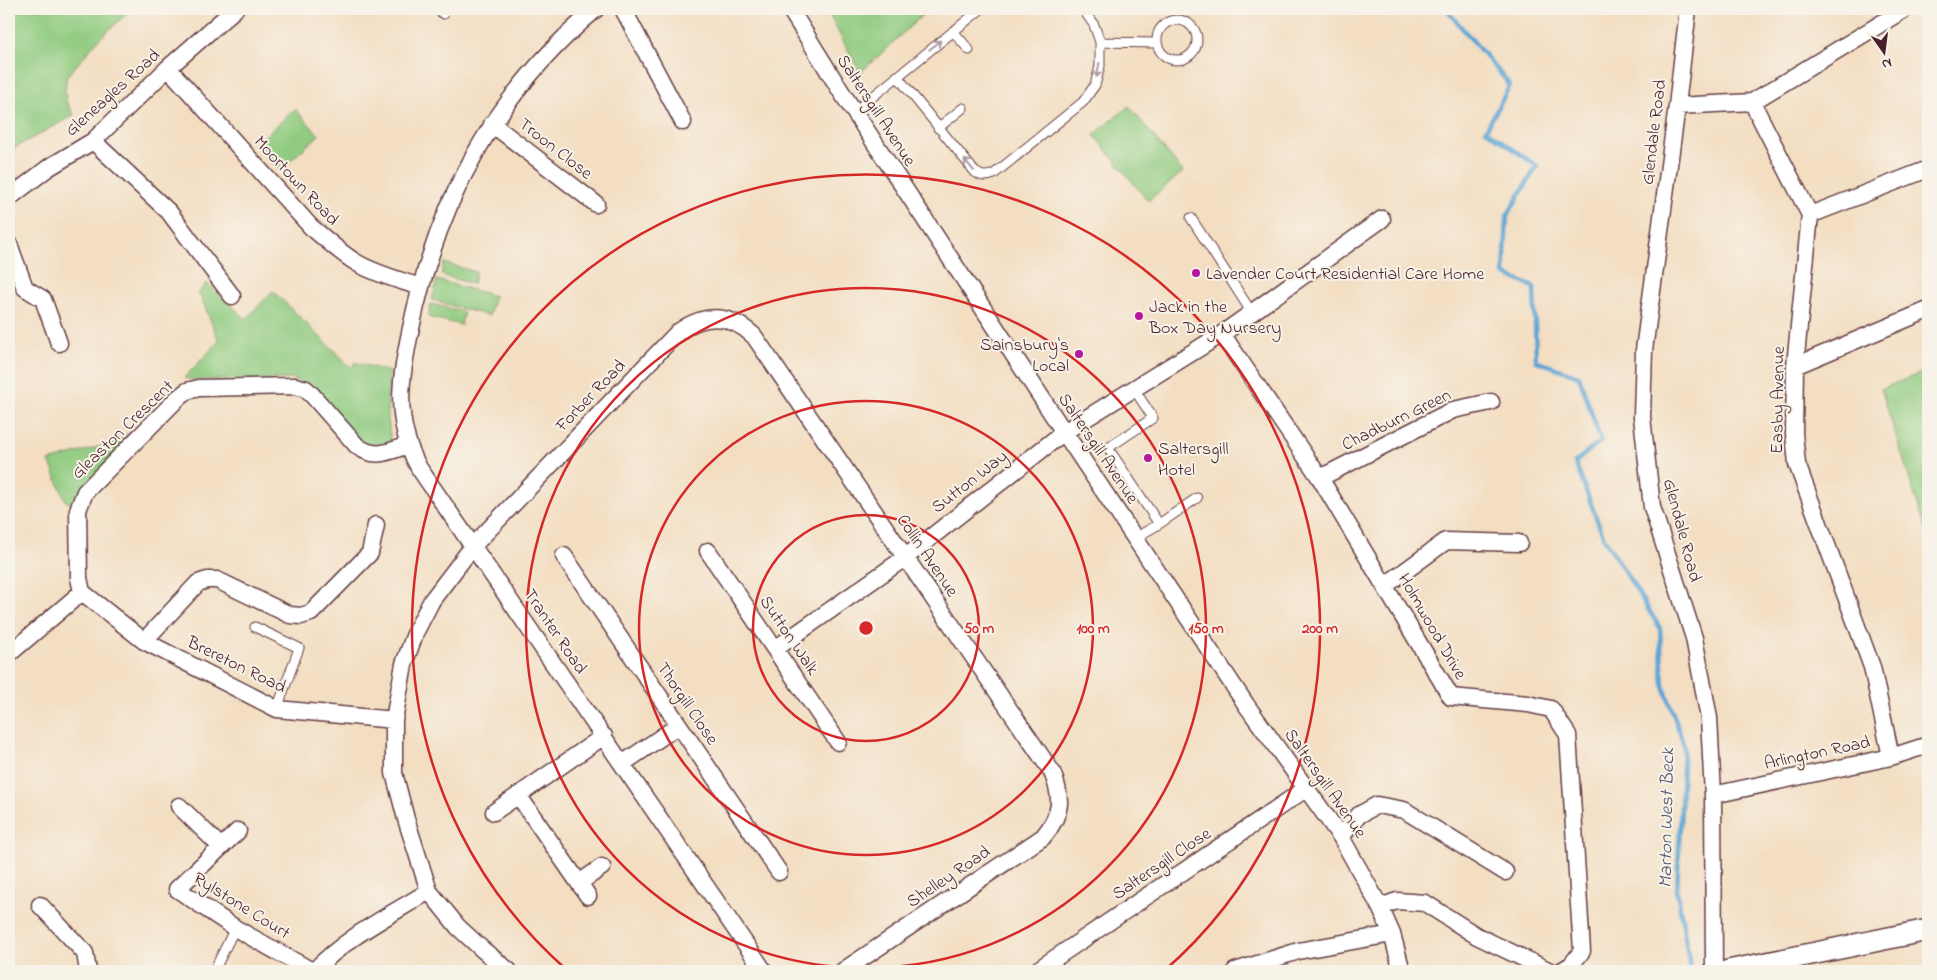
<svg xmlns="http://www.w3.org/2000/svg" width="1937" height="980" viewBox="0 0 1937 980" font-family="'Indie Flower',sans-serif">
  <rect width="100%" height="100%" fill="#f7f3e8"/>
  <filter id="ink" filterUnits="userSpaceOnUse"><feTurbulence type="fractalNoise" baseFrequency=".02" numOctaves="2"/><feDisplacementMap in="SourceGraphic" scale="10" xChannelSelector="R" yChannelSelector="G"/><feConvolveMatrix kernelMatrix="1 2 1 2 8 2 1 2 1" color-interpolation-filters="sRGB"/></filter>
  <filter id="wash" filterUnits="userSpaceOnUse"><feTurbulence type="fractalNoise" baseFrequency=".0096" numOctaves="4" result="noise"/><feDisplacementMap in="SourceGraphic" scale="20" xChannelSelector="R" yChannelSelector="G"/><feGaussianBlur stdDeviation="1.12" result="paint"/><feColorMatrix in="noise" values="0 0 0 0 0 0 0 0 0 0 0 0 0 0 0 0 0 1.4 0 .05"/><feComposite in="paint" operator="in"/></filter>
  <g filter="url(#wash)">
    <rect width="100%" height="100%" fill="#f3dec2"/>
    <!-- green -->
    <path fill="#90cb80" stroke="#6d7556" d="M9,9H132L100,38L67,76L65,89L66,101L74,115L9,151Z
      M826,9H929L860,73Z
      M1129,106L1183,172L1148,201L1094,135Z
      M295,109L319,135L280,170L256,144Z
      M444,263L476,272L473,284L441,275Z
      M437,280L495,296L489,316L432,300Z
      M207,283L246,319L273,291L352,368L355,362L390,372C386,396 387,417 391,441L387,445L368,447L295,379L193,380L184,378L219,341L203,302L198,293Z
      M431,304L464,312L461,325L428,317Z
      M1928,370V537L1881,389Z
      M136,430L72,505L66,501L49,461L112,443Z"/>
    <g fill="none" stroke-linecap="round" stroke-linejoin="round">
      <!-- stream -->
      <path stroke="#5ca4d3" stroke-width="4.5" d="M1446,9L1510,85L1486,130L1537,166L1507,216L1504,274L1534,287L1536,361L1579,376L1601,441L1575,462L1604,538L1660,628L1663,684L1684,745L1677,891L1691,971"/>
    </g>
  </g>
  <g filter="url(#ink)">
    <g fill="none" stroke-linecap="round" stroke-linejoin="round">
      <defs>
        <path id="service" d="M436,9L444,14
          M1157 40a20 20 0 1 1 40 0a20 20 0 1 1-40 0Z
          M953,31L969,50
          M1100,42L1157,43
          M897,76L975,172C982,177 986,177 994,174L1083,102L1095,85L1100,66V42L1094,25L1083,9
          M855,111L981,9
          M938,128L963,108
          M1191,218L1252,313
          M1134,389L1153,418L1108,448L1159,524L1135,538
          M1159,524L1197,498
          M255,627L299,648L277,709
          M214,971L235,928"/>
        <path id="minor" d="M596,9C495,94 438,200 411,328C400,378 393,420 419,468L764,971
          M623,9L683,122
          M790,9L842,93L1064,432L1247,706L1341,837L1380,907L1392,934L1402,971
          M1688,9L1677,106L1644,350L1642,417L1652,507L1694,638L1709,718L1713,795L1714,971
          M168,68L311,227C326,239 340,253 357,263C376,274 399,280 420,287
          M1752,102L1810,215L1795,366L1794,433L1797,464L1872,667L1891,757
          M1677,106L1752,102L1905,9
          M492,124L596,204
          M93,141L169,212L232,296
          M9,198L48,168L93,141L168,68L235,9
          M1810,215L1928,169
          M9,244L25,288L43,299L59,343
          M1222,334L1320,478L1451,697L1528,704L1551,709L1568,735L1582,951L1571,965L1561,971
          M1795,366L1928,310
          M1320,478L1453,410L1491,402
          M708,551L838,742
          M564,556L779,872
          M1386,585L1446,541L1519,543
          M82,592L79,578L78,510L85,492L178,398L187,391L199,388L295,386L306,389L313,396L357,446C376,460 389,451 408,445
          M82,592L144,641L277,709L394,720
          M144,641L198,583L207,580H217L290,615L301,616L311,613L370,553L376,525
          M775,649L906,557L1064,432L1222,334L1382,219
          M9,654L82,592
          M622,764L679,725
          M518,795L588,896
          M1713,795L1891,757L1928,745
          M179,806L221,847
          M494,812L604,736
          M238,831L177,889L235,928L312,971
          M1341,837L1359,815L1377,805L1404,810L1505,872
          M579,883L602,867
          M40,905L85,953L88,971
          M1380,907L1397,901L1425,903L1477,936L1550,971
          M314,971C346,937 389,916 429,891
          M509,971L483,950L458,927L429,891L406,819L394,773V720L404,664L416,631L432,600L473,546L677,333C704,313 729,313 754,336L1052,772C1063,799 1062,814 1043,837L843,971
          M1036,971L1307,788
          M1235,971L1298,951L1392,934"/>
        <path id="tertiary" d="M1728,971L1928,930"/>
      </defs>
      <!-- service casing -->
      <use href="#service" stroke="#633c42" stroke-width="11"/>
      <!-- minor casing -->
      <use href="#minor" stroke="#633c42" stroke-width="19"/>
      <!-- tertiary casing -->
      <use href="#tertiary" stroke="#633c42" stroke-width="24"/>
      <!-- service -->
      <use href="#service" stroke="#fff" stroke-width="9"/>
      <!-- minor -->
      <use href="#minor" stroke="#fff" stroke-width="16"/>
      <!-- tertiary -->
      <use href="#tertiary" stroke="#fff" stroke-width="21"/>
    </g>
    <!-- one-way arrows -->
    <defs><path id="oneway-shaft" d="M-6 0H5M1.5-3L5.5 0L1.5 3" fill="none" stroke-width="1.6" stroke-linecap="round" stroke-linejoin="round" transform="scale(1.25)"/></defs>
    <g stroke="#ae9aa0">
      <use href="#oneway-shaft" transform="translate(935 45) rotate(-39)"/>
      <use href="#oneway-shaft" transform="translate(1098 70) rotate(101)"/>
      <use href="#oneway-shaft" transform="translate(969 165) rotate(-130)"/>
    </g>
  </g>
  <!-- distance rings -->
  <g fill="none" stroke="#d62828" stroke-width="2.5">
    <circle cx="866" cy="628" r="113"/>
    <circle cx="866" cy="628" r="227"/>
    <circle cx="866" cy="628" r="340"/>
    <path d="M568 971A454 454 0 1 1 1164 971"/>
  </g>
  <!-- markers -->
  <g fill="#b5179e" stroke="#f7f3e8" stroke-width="2">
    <circle cx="1196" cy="273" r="5"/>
    <circle cx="1139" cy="316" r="5"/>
    <circle cx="1079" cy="354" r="5"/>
    <circle cx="1148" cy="458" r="5"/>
  </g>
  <g text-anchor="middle" stroke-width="4" stroke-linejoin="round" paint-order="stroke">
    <!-- street labels -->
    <g font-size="18" fill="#4a1f2b" stroke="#f7f3e8">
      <text transform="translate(112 92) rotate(-42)" y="6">Gleneagles Road</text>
      <text transform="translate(877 110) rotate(57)" y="6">Saltersgill Avenue</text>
      <text transform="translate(1653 132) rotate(-83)" y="6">Glendale Road</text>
      <text transform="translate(556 148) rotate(38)" y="6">Troon Close</text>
      <text transform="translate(297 180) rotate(47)" y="6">Moortown Road</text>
      <text transform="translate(590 395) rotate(-46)" y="6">Forber Road</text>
      <text transform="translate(1777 400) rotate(-89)" y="6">Easby Avenue</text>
      <text transform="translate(1396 419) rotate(-26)" y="6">Chadburn Green</text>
      <text transform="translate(122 429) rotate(-44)" y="6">Gleaston Crescent</text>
      <text transform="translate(1099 448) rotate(56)" y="6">Saltersgill Avenue</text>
      <text transform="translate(969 481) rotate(-38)" y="6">Sutton Way</text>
      <text transform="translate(1683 530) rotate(75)" y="6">Glendale Road</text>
      <text transform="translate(928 555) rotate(56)" y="6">Collin Avenue</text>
      <text transform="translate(1433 626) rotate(60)" y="6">Holmwood Drive</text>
      <text transform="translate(556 631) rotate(56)" y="6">Tranter Road</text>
      <text transform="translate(790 635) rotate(56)" y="6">Sutton Walk</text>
      <text transform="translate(237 664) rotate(26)" y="6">Brereton Road</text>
      <text transform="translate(688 703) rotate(56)" y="6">Thorgill Close</text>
      <text transform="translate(1817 752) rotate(-12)" y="6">Arlington Road</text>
      <text transform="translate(1326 783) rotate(55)" y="6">Saltersgill Avenue</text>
      <text transform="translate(1161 863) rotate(-34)" y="6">Saltersgill Close</text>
      <text transform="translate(948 876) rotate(-34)" y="6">Shelley Road</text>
      <text transform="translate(242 905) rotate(32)" y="6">Rylstone Court</text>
    </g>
    <!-- poi labels -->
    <g font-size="18" fill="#4a1f2b" stroke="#f7f3e8" text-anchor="start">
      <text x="1206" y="279">Lavender Court Residential Care Home</text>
      <text x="1149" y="312">Jack in the<tspan x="1149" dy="21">Box Day Nursery</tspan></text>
      <text x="1069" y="350" text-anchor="end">Sainsbury's<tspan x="1069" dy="21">Local</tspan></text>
      <text x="1158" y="454">Saltersgill<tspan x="1158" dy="21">Hotel</tspan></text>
    </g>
    <!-- water labels -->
    <g font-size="19" font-style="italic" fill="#51546e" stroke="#f7f3e8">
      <text transform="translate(1665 818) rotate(-89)" y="7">Marton West Beck</text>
    </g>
  </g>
  <circle cx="866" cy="628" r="8" fill="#d62828" stroke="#f7f3e8" stroke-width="2.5"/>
  <g font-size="15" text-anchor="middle" font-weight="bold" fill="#d62828" stroke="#f7f3e8" stroke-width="4" stroke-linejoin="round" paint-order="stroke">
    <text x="979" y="633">50 m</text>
    <text x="1093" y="633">100 m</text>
    <text x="1206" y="633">150 m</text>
    <text x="1320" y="633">200 m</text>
  </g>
  <!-- margin -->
  <rect width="1937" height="980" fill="none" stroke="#f7f3e8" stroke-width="30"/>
  <!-- north arrow -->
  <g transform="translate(1884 52) rotate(166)" stroke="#f7f3e8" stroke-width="4" paint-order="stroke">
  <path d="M0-4L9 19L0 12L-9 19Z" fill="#4a1f2b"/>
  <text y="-8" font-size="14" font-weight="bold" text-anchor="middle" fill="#4a1f2b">N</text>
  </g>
</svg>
